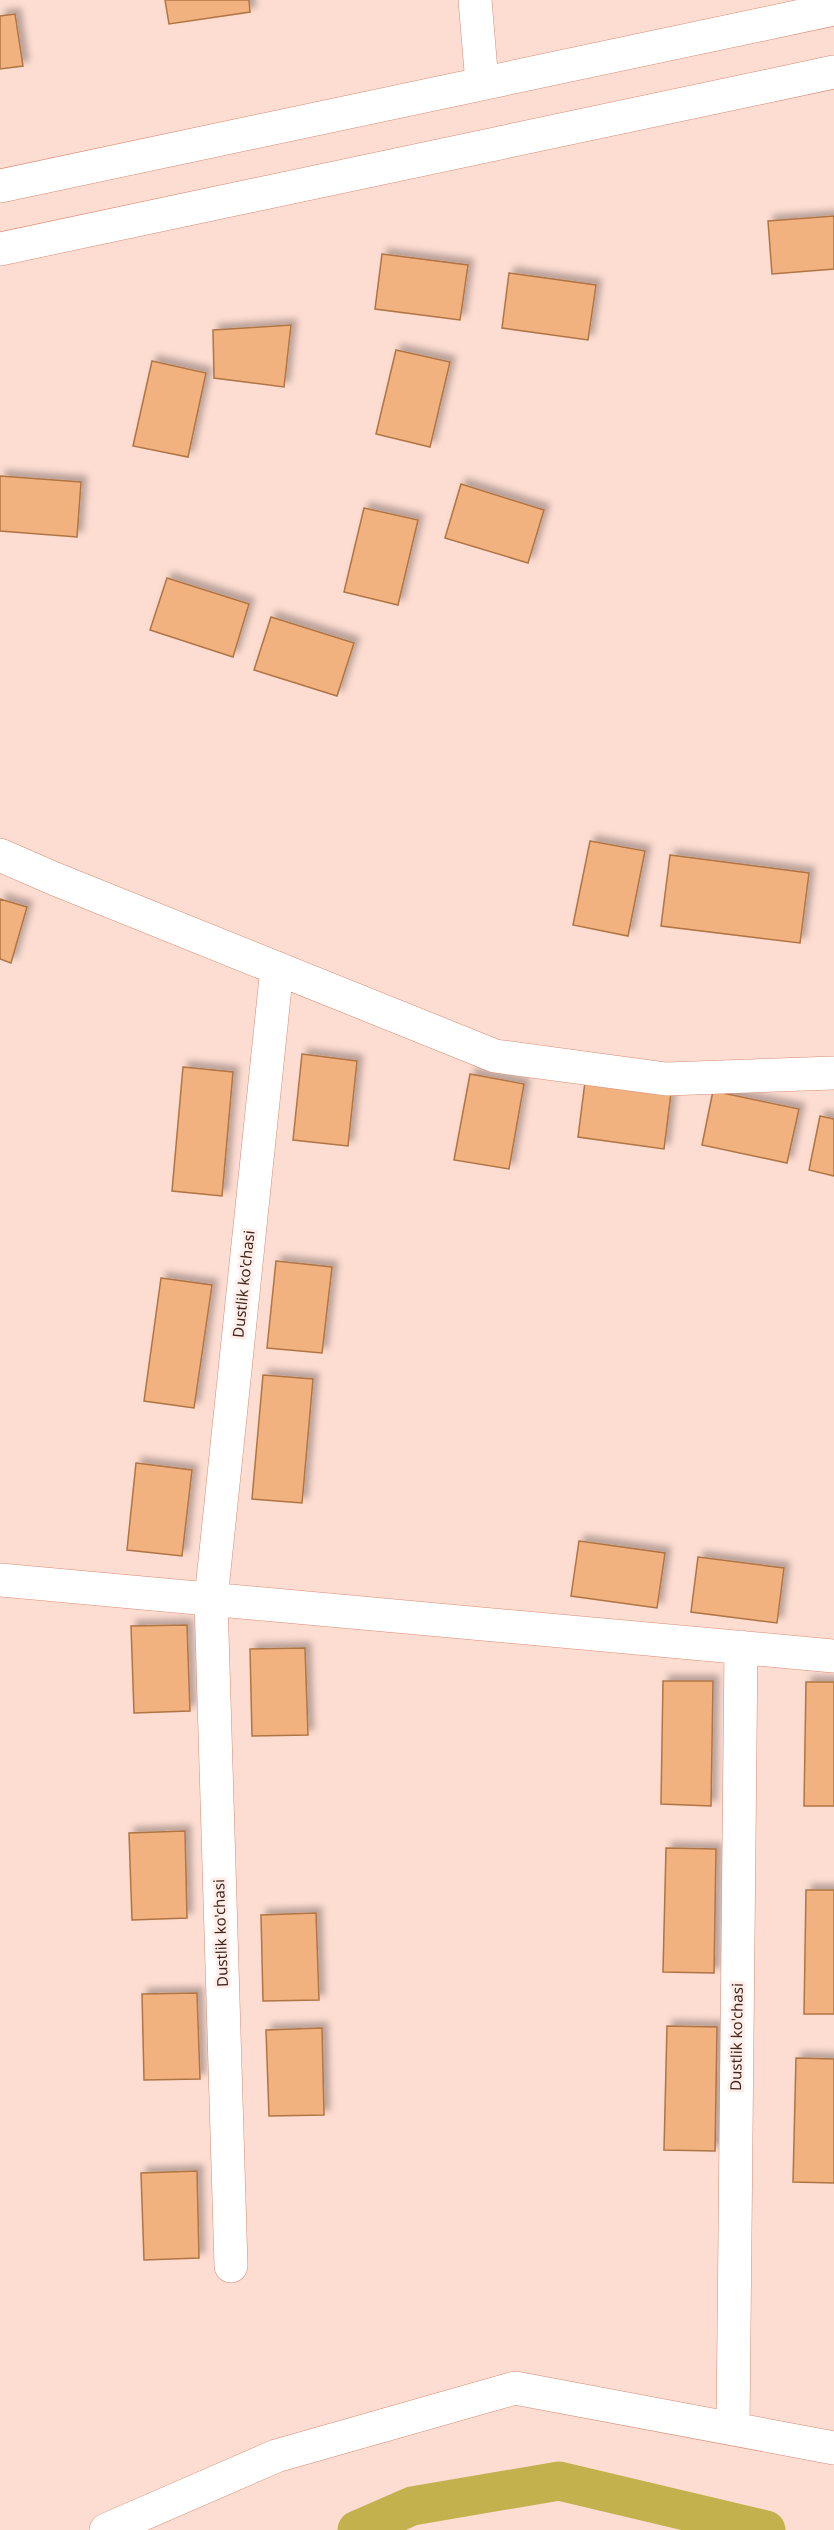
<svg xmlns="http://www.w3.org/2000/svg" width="834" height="2530" viewBox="0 0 834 2530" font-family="'Noto Sans',sans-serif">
  <defs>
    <filter id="shadow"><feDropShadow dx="5.5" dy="-5.5" stdDeviation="3" flood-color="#0004"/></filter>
  </defs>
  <rect width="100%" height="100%" fill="#fddcd1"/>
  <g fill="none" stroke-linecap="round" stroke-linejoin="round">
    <!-- canal -->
    <path stroke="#c3b14e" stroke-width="39" d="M357,2530L412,2506L559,2481L766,2530"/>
  </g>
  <!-- building -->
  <path fill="#f2b280" stroke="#b07544" stroke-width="1.5" filter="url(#shadow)" d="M165,0H249L250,12L169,24Z
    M15,14L23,66L0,69V16Z
    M834,216V269L772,274L768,221Z
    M382,254L468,265L460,320L375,309Z
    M509,273L596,285L588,340L502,328Z
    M291,325L284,387L214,378L213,330Z
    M396,350L450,362L430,447L376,434Z
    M152,361L206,373L188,457L133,446Z
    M0,476L81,482L77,537L0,531Z
    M461,484L544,510L528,563L445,538Z
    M364,508L418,520L398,605L344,592Z
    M167,578L249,604L233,657L150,630Z
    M271,617L354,643L337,696L254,670Z
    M590,841L645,851L628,936L573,925Z
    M670,855L809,873L800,943L661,926Z
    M0,899L27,907L11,963L0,959Z
    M302,1054L357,1061L348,1146L293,1140Z
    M183,1067L233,1072L222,1196L172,1191Z
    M470,1074L524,1084L509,1169L454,1160Z
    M585,1082L671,1093L664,1149L578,1137Z
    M713,1091L799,1109L787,1163L702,1145Z
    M820,1116L834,1119V1176L809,1170Z
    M276,1261L332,1267L322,1353L267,1348Z
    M161,1278L212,1285L194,1408L144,1401Z
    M263,1375L313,1379L302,1503L252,1499Z
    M136,1463L192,1470L182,1556L127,1550Z
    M579,1541L665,1553L657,1608L571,1596Z
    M698,1557L784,1568L777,1623L691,1612Z
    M187,1625L190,1711L134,1713L131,1626Z
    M305,1648L308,1735L252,1736L250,1649Z
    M663,1681H713L711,1806L661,1804Z
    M806,1682H834V1806H804Z
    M185,1831L187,1918L132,1920L129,1833Z
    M666,1848L716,1849L714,1973L663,1972Z
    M806,1890H834V2014H804Z
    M316,1913L319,2000L263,2001L261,1915Z
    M197,1993L200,2079L144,2080L142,1994Z
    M667,2026L717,2027L715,2151L664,2150Z
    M322,2028L324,2115L269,2116L266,2030Z
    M796,2058L834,2059V2183L793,2182Z
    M197,2171L199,2258L144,2260L141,2173Z"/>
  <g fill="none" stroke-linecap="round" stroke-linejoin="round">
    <defs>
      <path id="minor" d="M475,0L482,83
        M0,855L55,879L495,1056L666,1079L834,1073
        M0,1580L834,1656
        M231,2266L211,1599L277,968
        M733,2427L741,1647
        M106,2530L276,2456L515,2388L834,2448"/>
      <path id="highway" d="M0,186L834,9
        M0,249L834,72"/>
    </defs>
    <!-- minor casing -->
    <use href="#minor" stroke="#d88c74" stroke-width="34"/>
    <!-- highway casing -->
    <use href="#highway" stroke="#d88c74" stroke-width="34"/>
    <!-- minor -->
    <use href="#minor" stroke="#fff" stroke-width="33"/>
    <!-- highway -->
    <use href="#highway" stroke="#fff" stroke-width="33"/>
  </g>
  <g text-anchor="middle" stroke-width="6" stroke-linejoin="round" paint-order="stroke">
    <!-- street labels -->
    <g font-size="15" fill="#42241a" stroke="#feede8">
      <text transform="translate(244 1284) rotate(-84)" y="5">Dustlik ko'chasi</text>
      <text transform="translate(221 1933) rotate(-92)" y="5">Dustlik ko'chasi</text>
      <text transform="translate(737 2037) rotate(-89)" y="5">Dustlik ko'chasi</text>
    </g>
  </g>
</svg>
